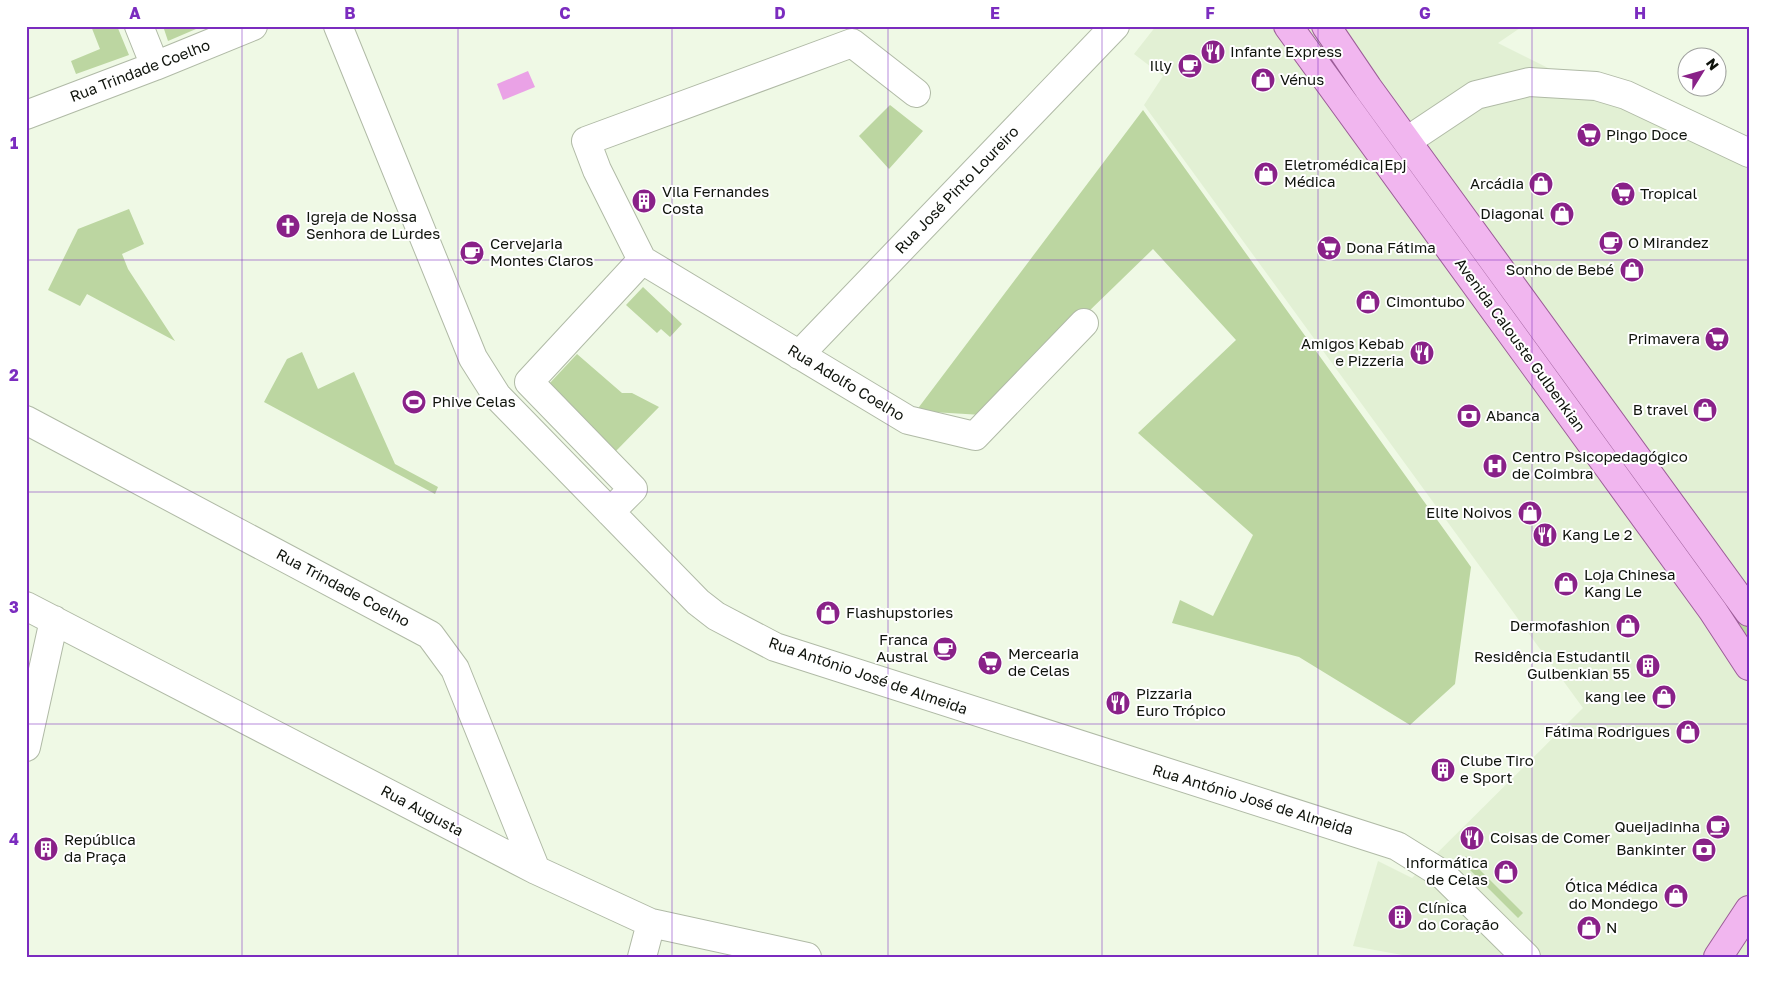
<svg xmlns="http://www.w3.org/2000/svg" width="1775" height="983" viewBox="0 0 1775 983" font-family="'Golos Text',sans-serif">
  <rect width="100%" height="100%" fill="#eff9e5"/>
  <!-- built -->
  <path fill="#e2f0d4" d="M1156,26H1523L1498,43L1749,168V957H1413L1353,946L1378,861L1412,878L1583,708L1144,105L1163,76L1134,54Z"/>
  <!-- green -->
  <path fill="#bcd6a1" d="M91,26H117L129,55L76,74L71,61L100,49Z
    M163,26H203L168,41Z
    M890,105L923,131L889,169L859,136Z
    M1143,110L1471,567L1455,684L1410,725L1299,657L1172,623L1180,600L1213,616L1253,535L1138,433L1236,340L1153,249L982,415L916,411Z
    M129,209L144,244L122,254L128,269L175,341L87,294L80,306L48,290L78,229Z
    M643,287L682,324L670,337L661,329L657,333L626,305Z
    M302,352L318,389L354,372L395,464L438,487L435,494L264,402L287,359Z
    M577,354L622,393H632L659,407L615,452L549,384Z
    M1605,432L1749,629V642L1600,436Z
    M1466,856L1523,913L1518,918L1461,861Z"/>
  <!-- water -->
  <path fill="#eaa2e6" d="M528,71L535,87L503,100L497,84Z"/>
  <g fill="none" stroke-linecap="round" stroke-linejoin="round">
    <defs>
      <path id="minor" d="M139,26L155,66
        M338,26L473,358L497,396L698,602L716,616L775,647L1397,846L1442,874L1526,957
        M26,115L155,66L253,26
        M1407,141L1476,95L1529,82L1596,86L1626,95L1749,153
        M642,260L597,170L586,141L852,43L916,93
        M799,355L1115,26
        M26,420L430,635L455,669L536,870
        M610,512L633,489L529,382L642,260L908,420L975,436L1084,323
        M26,606L536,870L651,923L807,957
        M26,747L54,620
        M642,957L651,923"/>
      <path id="major" d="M1288,26L1713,611L1749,666
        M1326,26L1368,88L1749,612
        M1718,957L1749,910"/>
    </defs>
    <!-- minor casing -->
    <use href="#minor" stroke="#b0baa6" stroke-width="30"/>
    <!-- major casing -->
    <use href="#major" stroke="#9c5d98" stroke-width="30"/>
    <!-- minor -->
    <use href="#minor" stroke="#fff" stroke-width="28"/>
    <!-- major -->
    <use href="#major" stroke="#f1b6ef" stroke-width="28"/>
  </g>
  <!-- grid -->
  <path fill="none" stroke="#7b2cbf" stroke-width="1" stroke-opacity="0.55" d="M242,26V957M458,26V957M672,26V957M888,26V957M1102,26V957M1318,26V957M1532,26V957M26,260H1749M26,492H1749M26,724H1749"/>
  <!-- icons -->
  <defs>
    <symbol id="restaurant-disc" viewBox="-11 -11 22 22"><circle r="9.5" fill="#892188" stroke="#fff"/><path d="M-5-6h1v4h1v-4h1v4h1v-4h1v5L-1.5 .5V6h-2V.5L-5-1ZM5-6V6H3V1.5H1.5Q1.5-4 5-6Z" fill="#fff"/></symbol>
    <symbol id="cafe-disc" viewBox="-11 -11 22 22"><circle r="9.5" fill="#892188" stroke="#fff"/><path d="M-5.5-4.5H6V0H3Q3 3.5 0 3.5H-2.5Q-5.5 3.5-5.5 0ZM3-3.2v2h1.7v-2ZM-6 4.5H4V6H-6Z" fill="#fff"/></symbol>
    <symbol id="shop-disc" viewBox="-11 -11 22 22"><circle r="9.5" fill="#892188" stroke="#fff"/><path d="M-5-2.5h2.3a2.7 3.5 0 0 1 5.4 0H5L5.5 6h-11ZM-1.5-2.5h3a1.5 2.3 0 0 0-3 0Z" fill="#fff"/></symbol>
    <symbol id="supermarket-disc" viewBox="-11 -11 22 22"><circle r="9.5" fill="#892188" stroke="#fff"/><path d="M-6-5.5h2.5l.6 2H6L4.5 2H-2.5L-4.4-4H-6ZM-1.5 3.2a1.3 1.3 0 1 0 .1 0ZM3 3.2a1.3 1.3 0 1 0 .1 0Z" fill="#fff"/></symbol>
    <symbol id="building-disc" viewBox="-11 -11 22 22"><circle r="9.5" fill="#892188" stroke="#fff"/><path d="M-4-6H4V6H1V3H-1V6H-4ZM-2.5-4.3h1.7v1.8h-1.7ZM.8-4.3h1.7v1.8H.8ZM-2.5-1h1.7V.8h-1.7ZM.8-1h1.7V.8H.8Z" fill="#fff"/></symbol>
    <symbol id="church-disc" viewBox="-11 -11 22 22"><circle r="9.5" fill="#892188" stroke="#fff"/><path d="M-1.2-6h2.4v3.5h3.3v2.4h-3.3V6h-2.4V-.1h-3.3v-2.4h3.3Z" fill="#fff"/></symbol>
    <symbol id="stadium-disc" viewBox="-11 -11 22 22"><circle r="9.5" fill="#892188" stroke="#fff"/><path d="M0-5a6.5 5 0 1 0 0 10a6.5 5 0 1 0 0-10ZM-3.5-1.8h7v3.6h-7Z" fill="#fff"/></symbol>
    <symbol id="bank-disc" viewBox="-11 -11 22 22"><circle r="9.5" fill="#892188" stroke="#fff"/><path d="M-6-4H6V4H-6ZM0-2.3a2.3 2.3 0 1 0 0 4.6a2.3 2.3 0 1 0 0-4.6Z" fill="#fff"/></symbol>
    <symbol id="hospital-disc" viewBox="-11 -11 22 22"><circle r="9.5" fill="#892188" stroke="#fff"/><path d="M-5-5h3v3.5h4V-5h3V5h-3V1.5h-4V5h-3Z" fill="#fff"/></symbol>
  </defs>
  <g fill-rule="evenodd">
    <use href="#restaurant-disc" x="1199" y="38" width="28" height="28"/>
    <use href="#cafe-disc" x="1176" y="52" width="28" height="28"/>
    <use href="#shop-disc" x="1249" y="66" width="28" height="28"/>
    <use href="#supermarket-disc" x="1575" y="121" width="28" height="28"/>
    <use href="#shop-disc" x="1252" y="160" width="28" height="28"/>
    <use href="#shop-disc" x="1527" y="170" width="28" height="28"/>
    <use href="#supermarket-disc" x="1609" y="180" width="28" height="28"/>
    <use href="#building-disc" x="630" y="187" width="28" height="28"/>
    <use href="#shop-disc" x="1548" y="200" width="28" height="28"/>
    <use href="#church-disc" x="274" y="212" width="28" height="28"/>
    <use href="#cafe-disc" x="1597" y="229" width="28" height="28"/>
    <use href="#supermarket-disc" x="1315" y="234" width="28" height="28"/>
    <use href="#cafe-disc" x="458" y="239" width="28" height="28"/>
    <use href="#shop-disc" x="1618" y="256" width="28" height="28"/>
    <use href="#shop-disc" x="1354" y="288" width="28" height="28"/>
    <use href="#supermarket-disc" x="1703" y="325" width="28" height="28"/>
    <use href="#restaurant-disc" x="1408" y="339" width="28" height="28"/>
    <use href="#stadium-disc" x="400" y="388" width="28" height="28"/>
    <use href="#shop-disc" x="1691" y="396" width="28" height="28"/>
    <use href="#bank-disc" x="1455" y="402" width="28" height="28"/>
    <use href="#hospital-disc" x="1481" y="452" width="28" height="28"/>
    <use href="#shop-disc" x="1516" y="499" width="28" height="28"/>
    <use href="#restaurant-disc" x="1531" y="521" width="28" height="28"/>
    <use href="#shop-disc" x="1552" y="570" width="28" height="28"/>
    <use href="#shop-disc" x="814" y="599" width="28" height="28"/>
    <use href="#shop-disc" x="1614" y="612" width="28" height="28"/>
    <use href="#cafe-disc" x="931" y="635" width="28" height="28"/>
    <use href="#supermarket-disc" x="976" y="649" width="28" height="28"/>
    <use href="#building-disc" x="1634" y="652" width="28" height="28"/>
    <use href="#shop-disc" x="1650" y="683" width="28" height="28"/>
    <use href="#restaurant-disc" x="1104" y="689" width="28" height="28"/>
    <use href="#shop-disc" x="1674" y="718" width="28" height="28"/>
    <use href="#building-disc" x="1429" y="756" width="28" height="28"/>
    <use href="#cafe-disc" x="1704" y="813" width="28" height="28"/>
    <use href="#restaurant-disc" x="1458" y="824" width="28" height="28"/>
    <use href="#building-disc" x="32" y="835" width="28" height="28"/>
    <use href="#bank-disc" x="1690" y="836" width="28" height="28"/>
    <use href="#shop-disc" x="1492" y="858" width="28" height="28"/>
    <use href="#shop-disc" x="1662" y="882" width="28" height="28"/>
    <use href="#building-disc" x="1386" y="903" width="28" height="28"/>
    <use href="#shop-disc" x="1575" y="914" width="28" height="28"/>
  </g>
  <g text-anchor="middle" stroke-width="4" stroke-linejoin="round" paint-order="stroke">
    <!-- poi labels -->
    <g font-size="15" fill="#0f130c" stroke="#fff" text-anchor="start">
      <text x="1230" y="57">Infante Express</text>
      <text x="1172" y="71" text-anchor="end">Illy</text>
      <text x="1280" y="85">Vénus</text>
      <text x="1606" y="140">Pingo Doce</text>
      <text x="1284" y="170">Eletromédica|Epj<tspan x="1284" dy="17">Médica</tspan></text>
      <text x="1524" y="189" text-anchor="end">Arcádia</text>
      <text x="662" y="197">Vila Fernandes<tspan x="662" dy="17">Costa</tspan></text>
      <text x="1640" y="199">Tropical</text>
      <text x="1544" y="219" text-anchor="end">Diagonal</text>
      <text x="306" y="222">Igreja de Nossa<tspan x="306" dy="17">Senhora de Lurdes</tspan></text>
      <text x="1628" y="248">O Mirandez</text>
      <text x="490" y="249">Cervejaria<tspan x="490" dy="17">Montes Claros</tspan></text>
      <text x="1346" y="253">Dona Fátima</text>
      <text x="1614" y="275" text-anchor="end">Sonho de Bebé</text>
      <text x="1386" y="307">Cimontubo</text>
      <text x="1700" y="344" text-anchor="end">Primavera</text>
      <text x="1404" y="349" text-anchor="end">Amigos Kebab<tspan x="1404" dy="17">e Pizzeria</tspan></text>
      <text x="432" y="407">Phive Celas</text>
      <text x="1688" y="415" text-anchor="end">B travel</text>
      <text x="1486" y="421">Abanca</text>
      <text x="1512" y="462">Centro Psicopedagógico<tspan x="1512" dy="17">de Coimbra</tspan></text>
      <text x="1512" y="518" text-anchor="end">Elite Noivos</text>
      <text x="1562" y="540">Kang Le 2</text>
      <text x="1584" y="580">Loja Chinesa<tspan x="1584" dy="17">Kang Le</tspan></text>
      <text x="846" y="618">Flashupstories</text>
      <text x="1610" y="631" text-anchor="end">Dermofashion</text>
      <text x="928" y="645" text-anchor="end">Franca<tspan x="928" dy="17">Austral</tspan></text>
      <text x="1008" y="659">Mercearia<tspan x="1008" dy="17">de Celas</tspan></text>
      <text x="1630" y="662" text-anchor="end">Residência Estudantil<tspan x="1630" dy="17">Gulbenkian 55</tspan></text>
      <text x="1136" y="699">Pizzaria<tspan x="1136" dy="17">Euro Trópico</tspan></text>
      <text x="1646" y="702" text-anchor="end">kang lee</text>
      <text x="1670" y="737" text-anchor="end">Fátima Rodrigues</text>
      <text x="1460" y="766">Clube Tiro<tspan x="1460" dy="17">e Sport</tspan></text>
      <text x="1700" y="832" text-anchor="end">Queijadinha</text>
      <text x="1490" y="843">Coisas de Comer</text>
      <text x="64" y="845">República<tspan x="64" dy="17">da Praça</tspan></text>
      <text x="1686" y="855" text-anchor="end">Bankinter</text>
      <text x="1488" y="868" text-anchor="end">Informática<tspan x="1488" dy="17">de Celas</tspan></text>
      <text x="1658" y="892" text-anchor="end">Ótica Médica<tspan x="1658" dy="17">do Mondego</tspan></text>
      <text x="1418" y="913">Clínica<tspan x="1418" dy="17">do Coração</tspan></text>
      <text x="1606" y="933">N</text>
    </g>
    <!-- street labels -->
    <g font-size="15" fill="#0f130c" stroke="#fff">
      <text transform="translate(140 71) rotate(-21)" y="5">Rua Trindade Coelho</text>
      <text transform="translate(957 190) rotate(-46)" y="5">Rua José Pinto Loureiro</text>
      <text transform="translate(1520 345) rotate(54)" y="5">Avenida Calouste Gulbenkian</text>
      <text transform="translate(846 383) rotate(31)" y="5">Rua Adolfo Coelho</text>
      <text transform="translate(343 588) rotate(28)" y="5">Rua Trindade Coelho</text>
      <text transform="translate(868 676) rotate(19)" y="5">Rua António José de Almeida</text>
      <text transform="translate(1253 800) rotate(17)" y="5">Rua António José de Almeida</text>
      <text transform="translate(422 811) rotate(28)" y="5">Rua Augusta</text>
    </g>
  </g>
  <!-- border -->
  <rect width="1775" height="983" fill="none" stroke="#ffffff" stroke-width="55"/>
  <!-- north arrow -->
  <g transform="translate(1702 72) rotate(53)"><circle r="24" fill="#ffffff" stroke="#9fa19e"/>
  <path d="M0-4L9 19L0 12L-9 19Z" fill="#892188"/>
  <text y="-8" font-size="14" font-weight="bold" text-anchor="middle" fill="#0f130c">N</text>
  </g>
  <rect x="28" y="28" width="1720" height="928" fill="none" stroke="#7b2cbf" stroke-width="2"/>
  <g font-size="16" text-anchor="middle" font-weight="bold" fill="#7b2cbf">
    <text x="135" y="19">A</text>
    <text x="350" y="19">B</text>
    <text x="565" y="19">C</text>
    <text x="780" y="19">D</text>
    <text x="995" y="19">E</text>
    <text x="1210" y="19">F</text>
    <text x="1425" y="19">G</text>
    <text x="1640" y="19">H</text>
    <text x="14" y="149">1</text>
    <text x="14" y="381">2</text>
    <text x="14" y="613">3</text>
    <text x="14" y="845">4</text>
  </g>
</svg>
